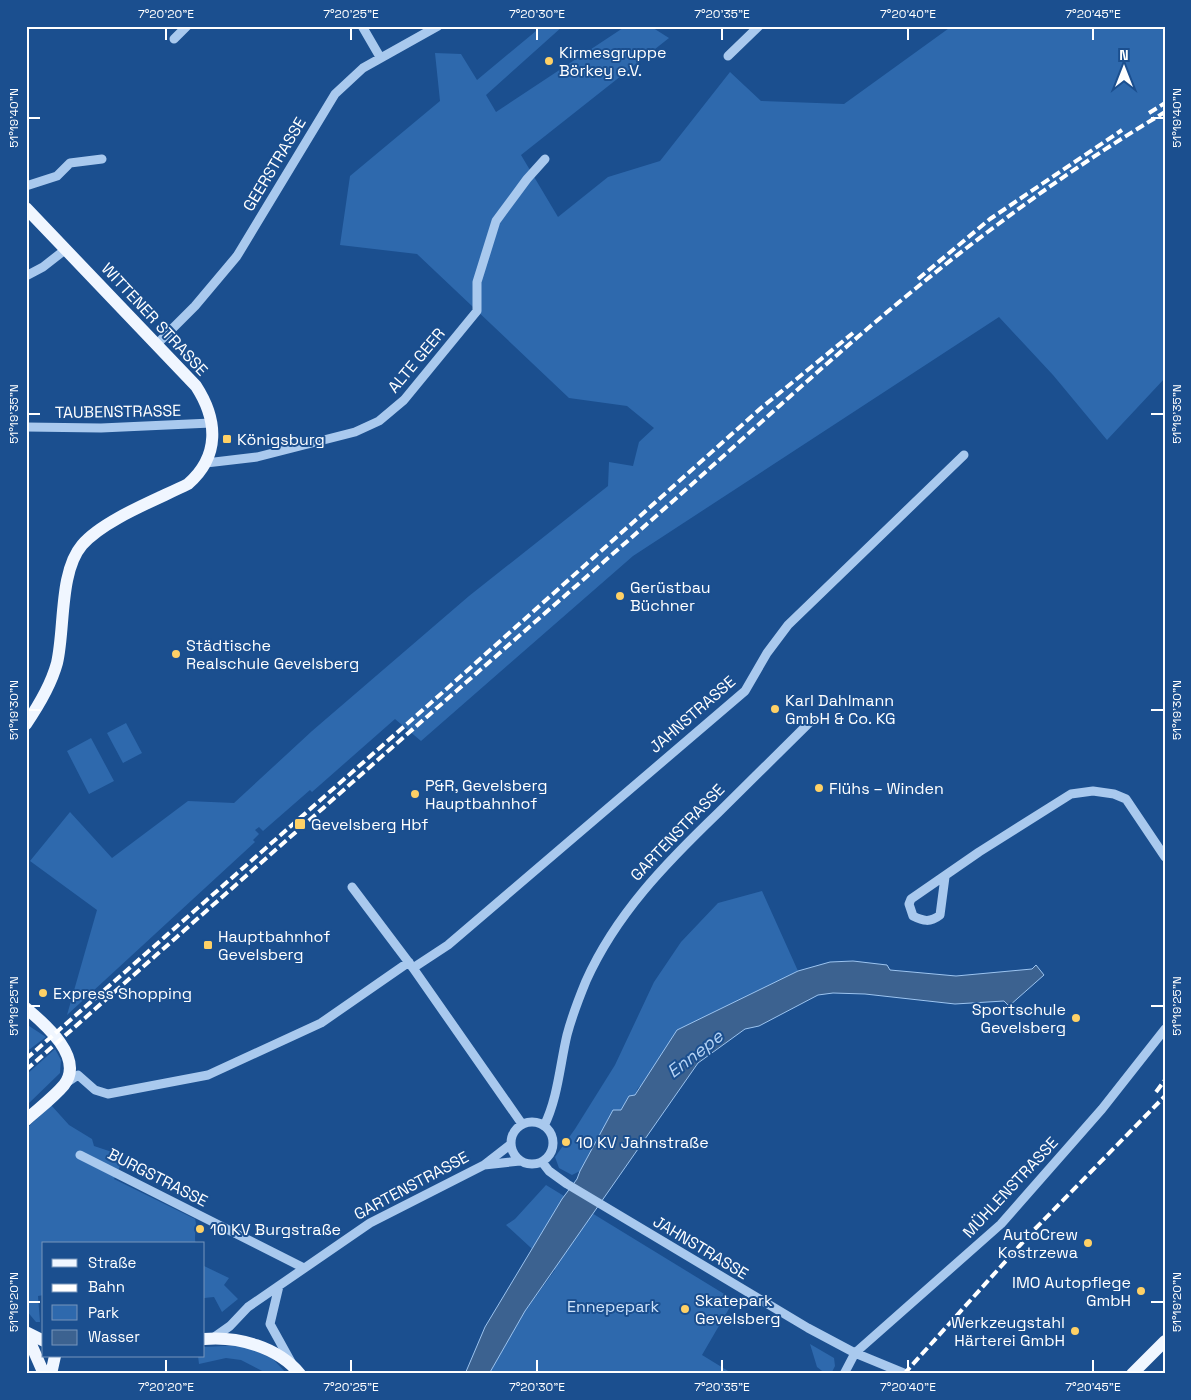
<svg xmlns="http://www.w3.org/2000/svg" width="1191" height="1400" viewBox="0 0 1191 1400" font-family="'Space Grotesk',sans-serif">
  <rect width="100%" height="100%" fill="#1b4f8f"/>
  <!-- green -->
  <path fill="#2e69ad" d="M542,26H563L486,95L496,112L626,26H650L669,38L521,155L558,217L608,177L660,161L730,72L761,101L844,104L952,26H1165V378L1107,440L1053,375L999,317L633,556L421,741L395,719L312,792L310,790L263,831L259,827L255,830L259,834L253,840L255,842L67,1015L97,910L30,861L70,812L112,858L188,801L234,803L312,731L469,596L608,486L609,462L633,466L639,442L654,428L627,406L569,398L417,254L340,245L350,176L440,101L435,53L461,54L477,80Z
    M126,723L142,753L123,763L107,733Z
    M91,738L114,781L89,794L67,751Z
    M762,891L798,971L765,988L638,1088L635,1095L629,1096L621,1110H613L580,1171L572,1175L559,1168L555,1157L575,1129L615,1065L654,982L681,942L718,903Z
    M26,1024L46,1037L26,1052Z
    M55,1049L61,1060L60,1073L26,1106V1075Z
    M51,1105L69,1125L92,1139L94,1146L112,1152L122,1162L114,1179L195,1219C198,1228 193,1236 196,1244H44V1295L38,1296L40,1322H36L26,1310V1129Z
    M546,1185L734,1300L702,1355L733,1374H489L525,1311L555,1270L506,1225L515,1219Z
    M204,1266L229,1278L224,1285L238,1299L222,1312L214,1297L204,1298Z
    M810,1344L834,1358L835,1366L831,1374H826L817,1367Z
    M243,1345L273,1359L287,1374H268L241,1360L226,1358L199,1364L198,1356H204V1347Z"/>
  <!-- water -->
  <path fill="#3c6290" stroke="#9cc4f0" d="M853,961L887,965L890,970L956,976L1032,969L1036,965L1044,975L1009,1006L1004,1001L955,1004L865,994L833,993L818,995L759,1026L745,1029L698,1063L525,1311L489,1374H465L485,1327L562,1199L577,1179L580,1171L613,1110H621L629,1096L635,1095L677,1030L798,971L830,962Z"/>
  <g fill="none" stroke-linecap="round" stroke-linejoin="round">
    <!-- minor -->
    <path stroke="#a9c9ee" stroke-width="9" d="M362,26L380,57
      M174,39L187,26
      M728,56L759,26
      M26,186L57,176L70,163L102,159
      M26,276L43,267L66,249
      M157,344L195,306L237,256L335,94L363,68L438,26
      M26,427L101,428L211,423
      M206,463L257,457L355,432L379,421L404,400L477,311V282L496,221L527,179L545,159
      M945,877L940,915C930,923 923,921 913,916L909,904L911,899L979,852L1071,794L1093,791L1114,794L1126,799L1165,857
      M352,887L413,968L522,1124
      M413,968L448,945L745,691L767,653L788,625L964,455
      M66,1083L78,1075L95,1090L108,1094L208,1075L321,1023L409,962
      M511 1143a21 21 0 1 1 42 0a21 21 0 1 1-42 0Z
      M544,1126C558,1098 560,1064 567,1035C572,1016 579,998 586,981C616,914 666,863 718,813C749,782 781,751 812,720
      M80,1155L302,1267
      M542,1162L549,1171L567,1184L808,1328L855,1353L906,1374
      M484,1165L520,1161
      M279,1286L270,1324L291,1362
      M213,1338L230,1326L248,1307L370,1223L484,1165L511,1144
      M844,1374L855,1353L1001,1224L1102,1109L1165,1029"/>
    <!-- major -->
    <path stroke="#f0f6ff" stroke-width="12" d="M26,208L196,386C218,420 220,456 188,484C158,499 103,520 82,545C59,572 65,629 57,663C51,685 39,705 26,724
      M26,1008C45,1024 85,1058 64,1085C53,1098 38,1109 26,1120
      M26,1332L44,1341
      M26,1333L44,1374
      M204,1339C238,1336 278,1347 300,1374
      M51,1374L55,1356
      M1132,1374L1165,1341"/>
    <!-- rail -->
    <path stroke="#fff" stroke-width="4" stroke-dasharray="9 4" stroke-linecap="butt" d="M1149,113L1165,103
      M918,279L990,219L1122,130
      M26,1059L433,701L761,408L853,333
      M26,1070C230,890 434,710 639,531C757,428 871,318 997,225C1051,184 1107,147 1165,112
      M1156,1092L1165,1080
      M904,1374L1032,1232L1165,1096"/>
  </g>
  <!-- ticks -->
  <path fill="none" stroke="#fff" stroke-width="2" d="M166,28V40M351,28V40M537,28V40M722,28V40M908,28V40M1093,28V40M28,118H40M1151,118H1164M28,414H40M1151,414H1164M28,710H40M1151,710H1164M28,1006H40M1151,1006H1164M28,1302H40M1151,1302H1164M166,1360V1372M351,1360V1372M537,1360V1372M722,1360V1372M908,1360V1372M1093,1360V1372"/>
  <!-- markers -->
  <g fill="#ffd166" stroke="#1b4f8f" stroke-width="2">
    <circle cx="549" cy="61" r="5"/>
    <rect x="222" y="434" width="10" height="10" rx="2.5"/>
    <circle cx="620" cy="596" r="5"/>
    <circle cx="176" cy="654" r="5"/>
    <circle cx="775" cy="709" r="5"/>
    <circle cx="819" cy="788" r="5"/>
    <circle cx="415" cy="794" r="5"/>
    <rect x="294" y="818" width="12" height="12" rx="2.5"/>
    <rect x="203" y="940" width="10" height="10" rx="2.5"/>
    <circle cx="43" cy="993" r="5"/>
    <circle cx="1076" cy="1018" r="5"/>
    <circle cx="566" cy="1142" r="5"/>
    <circle cx="200" cy="1229" r="5"/>
    <circle cx="1088" cy="1243" r="5"/>
    <circle cx="1141" cy="1291" r="5"/>
    <circle cx="685" cy="1309" r="5"/>
    <circle cx="1075" cy="1331" r="5"/>
  </g>
  <g text-anchor="middle" stroke-width="4" stroke-linejoin="round" paint-order="stroke">
    <!-- poi labels -->
    <g font-size="16" fill="#fff" stroke="#1b4f8f" text-anchor="start">
      <text x="559" y="58">Kirmesgruppe<tspan x="559" dy="18">Börkey e.V.</tspan></text>
      <text x="237" y="445">Königsburg</text>
      <text x="630" y="593">Gerüstbau<tspan x="630" dy="18">Büchner</tspan></text>
      <text x="186" y="651">Städtische<tspan x="186" dy="18">Realschule Gevelsberg</tspan></text>
      <text x="785" y="706">Karl Dahlmann<tspan x="785" dy="18">GmbH &amp; Co. KG</tspan></text>
      <text x="425" y="791">P&amp;R, Gevelsberg<tspan x="425" dy="18">Hauptbahnhof</tspan></text>
      <text x="829" y="794">Flühs – Winden</text>
      <text x="311" y="830">Gevelsberg Hbf</text>
      <text x="218" y="942">Hauptbahnhof<tspan x="218" dy="18">Gevelsberg</tspan></text>
      <text x="53" y="999">Express Shopping</text>
      <text x="1066" y="1015" text-anchor="end">Sportschule<tspan x="1066" dy="18">Gevelsberg</tspan></text>
      <text x="576" y="1148">10 KV Jahnstraße</text>
      <text x="210" y="1235">10 KV Burgstraße</text>
      <text x="1078" y="1240" text-anchor="end">AutoCrew<tspan x="1078" dy="18">Kostrzewa</tspan></text>
      <text x="1131" y="1288" text-anchor="end">IMO Autopflege<tspan x="1131" dy="18">GmbH</tspan></text>
      <text x="695" y="1306">Skatepark<tspan x="695" dy="18">Gevelsberg</tspan></text>
      <text x="1065" y="1328" text-anchor="end">Werkzeugstahl<tspan x="1065" dy="18">Härterei GmbH</tspan></text>
    </g>
    <!-- street labels -->
    <g font-size="16" fill="#fff" stroke="#1b4f8f">
      <text transform="translate(274 164) rotate(-59)" y="6">GEERSTRASSE</text>
      <text transform="translate(155 319) rotate(47)" y="6">WITTENER STRASSE</text>
      <text transform="translate(416 360) rotate(-50)" y="6">ALTE GEER</text>
      <text transform="translate(118 411) rotate(-1)" y="6">TAUBENSTRASSE</text>
      <text transform="translate(692 714) rotate(-41)" y="6">JAHNSTRASSE</text>
      <text transform="translate(677 832) rotate(-46)" y="6">GARTENSTRASSE</text>
      <text transform="translate(158 1177) rotate(27)" y="6">BURGSTRASSE</text>
      <text transform="translate(411 1185) rotate(-28)" y="6">GARTENSTRASSE</text>
      <text transform="translate(1010 1187) rotate(-47)" y="6">MÜHLENSTRASSE</text>
      <text transform="translate(701 1247) rotate(31)" y="6">JAHNSTRASSE</text>
    </g>
    <!-- park labels -->
    <g font-size="16" fill="#cfe3fa" stroke="#1b4f8f">
      <text x="613" y="1312">Ennepepark</text>
    </g>
    <!-- water labels -->
    <g font-size="18" font-style="italic" fill="#b5d3f5" stroke="#1b4f8f">
      <text transform="translate(695 1054) rotate(-38)" y="6">Ennepe</text>
    </g>
  </g>
  <!-- border -->
  <rect width="1191" height="1400" fill="none" stroke="#1b4f8f" stroke-width="55"/>
  <!-- legend -->
  <rect x="42" y="1242" width="162" height="115" fill="#1b4f8f" stroke="#7695bc"/>
  <rect x="52" y="1259" width="25" height="8" fill="#f0f6ff" stroke="#7695bc"/>
  <text x="88" y="1268" font-size="15" fill="#ffffff">Straße</text>
  <rect x="52" y="1284" width="25" height="8" fill="#ffffff" stroke="#7695bc"/>
  <text x="88" y="1292" font-size="15" fill="#ffffff">Bahn</text>
  <rect x="52" y="1305" width="25" height="15" fill="#2e69ad" stroke="#7695bc"/>
  <text x="88" y="1318" font-size="15" fill="#ffffff">Park</text>
  <rect x="52" y="1330" width="25" height="15" fill="#3c6290" stroke="#7695bc"/>
  <text x="88" y="1342" font-size="15" fill="#ffffff">Wasser</text>
  <!-- north arrow -->
  <g transform="translate(1124 68)" stroke="#1b4f8f" stroke-width="4" paint-order="stroke">
  <path d="M0-4L9 19L0 12L-9 19Z" fill="#ffffff"/>
  <text y="-8" font-size="14" font-weight="bold" text-anchor="middle" fill="#ffffff">N</text>
  </g>
  <rect x="28" y="28" width="1136" height="1344" fill="none" stroke="#fff" stroke-width="2"/>
  <g font-size="12" text-anchor="middle" fill="#fff">
    <text x="166" y="18">7°20'20"E</text>
    <text x="351" y="18">7°20'25"E</text>
    <text x="537" y="18">7°20'30"E</text>
    <text x="722" y="18">7°20'35"E</text>
    <text x="908" y="18">7°20'40"E</text>
    <text x="1093" y="18">7°20'45"E</text>
    <text transform="translate(14 118) rotate(-90)" y="4">51°19'40"N</text>
    <text transform="translate(1177 118) rotate(-90)" y="4">51°19'40"N</text>
    <text transform="translate(14 414) rotate(-90)" y="4">51°19'35"N</text>
    <text transform="translate(1177 414) rotate(-90)" y="4">51°19'35"N</text>
    <text transform="translate(14 710) rotate(-90)" y="4">51°19'30"N</text>
    <text transform="translate(1177 710) rotate(-90)" y="4">51°19'30"N</text>
    <text transform="translate(14 1006) rotate(-90)" y="4">51°19'25"N</text>
    <text transform="translate(1177 1006) rotate(-90)" y="4">51°19'25"N</text>
    <text transform="translate(14 1302) rotate(-90)" y="4">51°19'20"N</text>
    <text transform="translate(1177 1302) rotate(-90)" y="4">51°19'20"N</text>
    <text x="166" y="1391">7°20'20"E</text>
    <text x="351" y="1391">7°20'25"E</text>
    <text x="537" y="1391">7°20'30"E</text>
    <text x="722" y="1391">7°20'35"E</text>
    <text x="908" y="1391">7°20'40"E</text>
    <text x="1093" y="1391">7°20'45"E</text>
  </g>
</svg>
